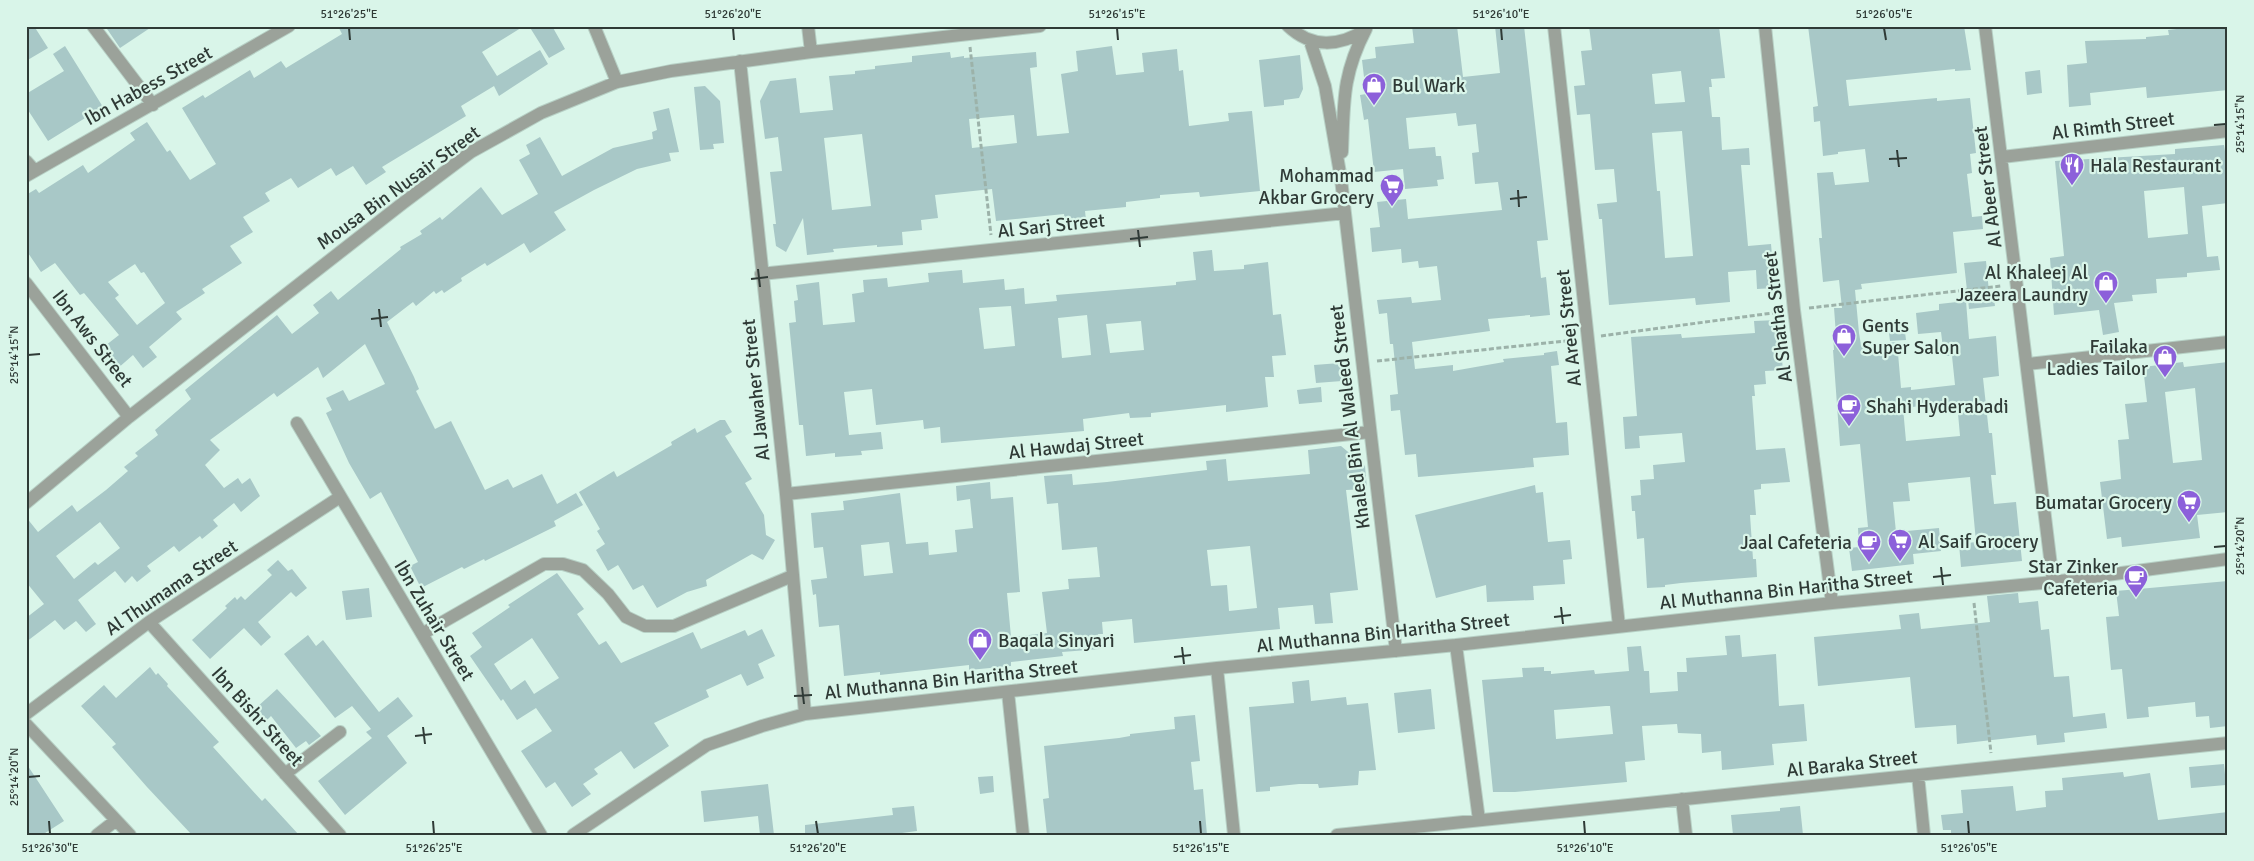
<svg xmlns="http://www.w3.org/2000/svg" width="2254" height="861" viewBox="0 0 2254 861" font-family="Signika,sans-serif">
  <rect width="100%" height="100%" fill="#d9f5e9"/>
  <!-- building -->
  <path fill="#a8c8c7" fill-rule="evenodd" d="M26,26H34L48,48L26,61Z
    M105,26H153L120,48Z
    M338,26H524L482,52L497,76L540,50L548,64L499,96L494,86L461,106L466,116L382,167L386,172L366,185L353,166L336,176L331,168L298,188L291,178L265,193L270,201L243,217L253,232L230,246L242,263L202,289L205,293L176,312L182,319L149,347L157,357L143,368L133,355L117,369L101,349L119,335L84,293L80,295L55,263L41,272L26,250V195L36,189L39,193L83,165L88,173L135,140L130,133L147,122L167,152L170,150L190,180L216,164L182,108L203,95L205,98L250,70L254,78L281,61L286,68L342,34ZM135,264L141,273L144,272L165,303L137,325L115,298L119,295L108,282Z
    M529,26H552L565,49L549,58Z
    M1412,26H1457L1463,77L1500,73L1495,26H1524L1548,240L1537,241L1541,278L1546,277L1550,315L1530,317V315L1488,319L1490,331L1412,342L1415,369L1453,365V371L1504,362L1503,359L1544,355V353L1557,351L1559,365L1551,366L1556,423L1567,422L1569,455L1533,458L1534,467L1418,477L1416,454L1405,455L1400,410L1391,411L1390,395L1398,394L1393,344H1390L1387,313L1379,314L1377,300L1411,297L1412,303L1441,300L1437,266L1419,268L1418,261L1402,263L1401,249L1372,252L1370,228L1380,227L1377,202L1406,199L1408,219L1502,210L1498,182L1475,184L1472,153L1479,152L1476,124L1458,126L1456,113L1406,118L1409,149L1435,147L1436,156H1441L1444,179L1437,180L1438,186L1405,189L1403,169L1374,172L1368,119L1364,120L1360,95L1366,94L1362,60L1376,58L1375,47L1414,43Z
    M1589,26H1719L1725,78L1711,79L1712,87H1709L1712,117H1720L1722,150L1749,148L1750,165H1741L1748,246L1771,244L1775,288L1757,289L1756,270L1728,272L1730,302L1696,305L1695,298L1609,305L1602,219H1599L1597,204L1617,202L1614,169L1595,170L1590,114L1577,115L1574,86L1585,85L1581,51L1592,50ZM1681,71L1685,102L1655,104L1652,74ZM1682,131L1693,256L1665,258L1660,191H1657L1652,133Z
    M1808,26H1964L1971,70L1955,71V69L1846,80L1849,106L1937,98V101L1970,98L1976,153L1970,154L1972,173L1967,174L1972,217L1982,216L1983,229L1953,232L1957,273L1861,284L1862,289L1855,290L1859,333L1861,345L1897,342L1901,388L1911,387V390L1955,385L1952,356H1944L1941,332L1918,334L1916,313L1939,310V304L1966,301L1969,339L1996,336L1999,376L1983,378L1989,433H1992L1996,475H1991L1994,504L2016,502L2022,561L1961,567L1959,544L1976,542L1970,477L1908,483L1910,501L1893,502L1896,532L1939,528L1941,551L1913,554L1914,564L1852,571L1849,548L1859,547L1858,528L1868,527L1860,444L1840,446L1833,350H1834L1833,335H1836L1834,308H1842L1839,280L1823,282L1819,238H1822L1817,173L1833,172L1835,185L1869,182L1865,149L1838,152V154L1823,156L1820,121L1814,122L1813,107L1818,106ZM1957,402L1960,436L1906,441L1903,408Z
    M2202,26H2228V90L2147,98L2146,87L2090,93L2091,105L2069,107L2067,65L2087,63L2085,41L2146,39V37L2169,35L2168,30Z
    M65,46L103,107L48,141L26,107V94L64,71L53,54Z
    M1112,46L1116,75L1144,72L1142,53L1177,49L1179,71L1183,70L1189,126L1229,121L1228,113L1252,111L1260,191L1200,197L1199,192L1160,195V198L1126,202V207L1085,211L1086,220L1065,222L1064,214L996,221L992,189L935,195L938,218L921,220L922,230L902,232L903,245L877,247V245L833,249L834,252L807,255L803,218L786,252L776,246L773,224H776L770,172L782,171L778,137L765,139L760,101L770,81L796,78L800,113L833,110L829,76L855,74V71L875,69V66L912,62V56L950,52L951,58L964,56V58L1036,52L1037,67L1030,68L1037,136L1069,133L1061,74L1078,71L1076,51ZM1014,115L1017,143L972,148L969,119ZM862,134L871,206L832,210L824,138Z
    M1300,55L1303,89L1299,98L1284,100V105L1264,107L1259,60Z
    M2040,70L2042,93L2027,95L2025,72Z
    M705,86L720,101L724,143L713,144L714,149L700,150L694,87Z
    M669,108L679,152L669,153L671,161L637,169L594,190L554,212L566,230L530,253L524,243L487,266L485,263L461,278L462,281L444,293L442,290L436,294L434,291L416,306L413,302L387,322L414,377L419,389L416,391L435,429L451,421L485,490L508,479L513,488L542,474L557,504L576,493L583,505L554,521L556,526L485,561L484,559L464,569L462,567L421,588L410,566L418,562L381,492L370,499L349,463L326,413L332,410L326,398L343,390L349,401L385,384L365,344L323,378L318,367L277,397L274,393L210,440L220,450L205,465L224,488L238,478L242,484L250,478L260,496L241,512L234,503L213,520L218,526L202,539L200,536L179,552L174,546L147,566L151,571L137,582L132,576L125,583L115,571L78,600L96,624L86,632L76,621L64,630L55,620L26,642V618L44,604L26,582V517L38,532L72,505L77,512L106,490L128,471L124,467L138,456L135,453L158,435L155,430L191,399L185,390L277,315L292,334L319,313L313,305L331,291L338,300L401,249L400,247L422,234L420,231L440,217L442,220L481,187L502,215L538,194L519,160L530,154L526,145L540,137L562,176L613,148L653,139L652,132L657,130L653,112ZM100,522L120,548L98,565L95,562L74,579L56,556Z
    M2224,145L2228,170V203L2202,206L2207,257L2218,256L2220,270L2187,273V277L2156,279L2157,293L2132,295L2133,301L2114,303L2119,332L2103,335L2099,310L2054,315L2050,258L2064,256L2055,161L2175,154V149ZM2184,187L2188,234L2148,238L2144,191Z
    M1212,250L1214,271L1244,269V265L1268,262L1273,315L1281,314L1286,355L1272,356L1274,377H1265L1268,407L1226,412V405L1151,413V417L1130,418L1129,413L1083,419L1084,431L941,443L940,427L924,429L923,420L876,425L872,389L844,392L849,435L881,432L883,449L861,451L862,455L835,457V453L806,456L803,425H799L789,323L796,322L794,301L798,300L796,285L819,282L823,325L855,322L852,294L864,292L863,280L887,278L888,287L929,282L928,273L962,270L963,283L1004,279L1005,290L1024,288L1025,304L1057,301L1056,295L1176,285V282L1196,280L1193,252ZM1011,306L1015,346L984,349L979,308ZM1087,315L1091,355L1062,358L1058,318ZM1141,321L1144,350L1110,353L1106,324Z
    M1986,261L1989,292H1993L1995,306L1969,309L1964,263Z
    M1778,320L1783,370L1765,371L1766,384L1754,385L1755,396H1752L1756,450L1785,448L1790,482L1761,484V489L1754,490L1756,515H1750L1753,559H1756L1757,577L1681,583L1665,585V587L1647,588L1644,538L1637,539L1635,511H1632L1631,496L1641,495L1640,480L1654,479L1653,465L1685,462L1682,433L1639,436L1640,448L1625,449L1623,417L1637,416L1631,337L1681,334L1682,338L1755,333L1754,321Z
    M1904,324L1906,340L1890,341L1888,325Z
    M2183,362L2184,367L2228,362V512L2197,515L2200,538L2122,547L2121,537L2107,539L2100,482L2121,479L2118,440L2129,439L2125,404L2147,402L2143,367ZM2195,388L2202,460L2173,463L2165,392Z
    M1340,363L1342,381L1316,383L1314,365Z
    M1321,387L1322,402L1299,404L1297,390Z
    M720,420H725L732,432L725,436L752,479L745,483L764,515L766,535L775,540L763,560L752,554L706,580L707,586L687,592L657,608L643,585L633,590L618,565L608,571L596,550L605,544L597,531L600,529L579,492L614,471L617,477L672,445L671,442L695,428L697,433Z
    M1341,446L1365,466L1367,489L1346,490L1358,590L1330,593L1333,623L1315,624L1313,605L1278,608L1280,629L1134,643L1132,619L1102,622L1103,634H1098L1100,649L1062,652L1063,656L1011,662V666L969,670V665L880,675V672L844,676L839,625L819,627L816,594L813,595L811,580L827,578L823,547L814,548L811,513L844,510L843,501L900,493L906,544L928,542L929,555L957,552L955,530L973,528L970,499L957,501L956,486L990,482L991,499L1013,497L1020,592L1007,593L1011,637L1047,633L1042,592L1069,589L1068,579L1100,577L1097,547L1062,550L1058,503L1047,504L1044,476L1072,474L1073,485L1107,482L1207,470L1206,461L1226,459L1228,481L1310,474L1308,450ZM889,542L893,573L864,576L861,545ZM1250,546L1257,608L1229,611L1227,585L1211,586L1207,550Z
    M1535,485L1536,493L1543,492L1548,542L1570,540L1572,559L1563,560L1565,584L1533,586L1534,600L1487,602L1486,585L1436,598L1415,515Z
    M278,560L288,571L292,569L307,588L296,597L291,592L258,622L271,637L261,646L244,628L210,659L192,640L227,608L225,606L235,597L237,600L241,596L245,600L272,575L267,570Z
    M557,573L584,609L577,614L599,645L606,641L621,663L693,632L701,649L745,630L748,636L762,629L775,656L758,664L764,678L747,686L741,674L706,690L709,697L654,723L669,746L634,769L621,751L594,769L598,774L583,784L591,794L572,807L555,782L546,788L521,751L552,731L536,708L517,720L503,699L501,701L470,656L482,647L472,633L510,607L508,605ZM532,638L559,678L534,694L525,680L511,690L494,664Z
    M2228,581V726L2210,728L2209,716L2196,717L2195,702L2148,707L2149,717L2127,719L2122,669L2111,670L2106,617L2119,616L2116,591Z
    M369,588L372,617L346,620L342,591Z
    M2018,593L2019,603L2038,601L2041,630L2049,629L2054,677L2069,676L2073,717L2105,713L2107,728L2064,733L2065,742L2037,745L2036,735L1957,744L1956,725L1915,728L1910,677L1818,686L1814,637L1901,629L1899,615L1919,613L1921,629L1990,622L1987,596Z
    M308,635L316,646L323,640L379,712L398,697L413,716L387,736L407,763L345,815L318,781L372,738L366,732L371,729L352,706L335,718L284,654Z
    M1740,635L1742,657L1776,654L1779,706L1804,704L1807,741L1772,744L1774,765L1722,770L1721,751L1702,753L1701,734L1678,733L1677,724L1642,726L1645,760L1625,762L1627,782L1515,792H1493L1482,680L1523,677L1522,668L1544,667V671H1551V674L1594,670L1595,674L1629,671L1627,647L1641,646L1644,671H1649L1650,693L1678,691L1677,672H1687L1686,658L1727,655L1725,636ZM1606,706H1610L1613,734L1556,739L1554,710Z
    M150,667L156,675L158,673L168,684L167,686L219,742L213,747L262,801L265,798L299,835H192L147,787L112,747L116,744L81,706L104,685L116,698Z
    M1309,680L1311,701L1346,697L1347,705L1368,703L1376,770L1359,771L1358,785L1319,788L1318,784H1299L1270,787V791L1256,792L1249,707L1294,703L1292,682Z
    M277,689L321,736L309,745L306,741L296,748L271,716L267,720L256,708Z
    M1431,689L1435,729L1398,733L1394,693Z
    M1195,715L1200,761L1191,762L1194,790L1203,789L1207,835H1047L1043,799L1049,798L1044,746L1119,738L1130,736V734L1175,729L1174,717Z
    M26,763L64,821L42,835H26Z
    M2224,764L2226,785L2191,788L2189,767Z
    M2123,772L2124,777L2150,773L2158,820L2228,812V835H2042V833L1951,835V830H1943L1941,815L1963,813L1961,790L2013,786L2016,811L2046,807L2045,791L2063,790L2062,778Z
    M993,776L994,792L980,794L978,777Z
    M768,784L774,835H760L758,816L704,822L701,791Z
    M914,806L917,831L902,833V835H805V825L893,815L892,808Z
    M1800,806L1803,835H1733L1731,815L1780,811V808Z"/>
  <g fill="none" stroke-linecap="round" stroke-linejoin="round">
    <defs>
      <path id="minor" d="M93,26L153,105
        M594,26L617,82
        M808,26L811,52
        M1288,26C1311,48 1339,47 1365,30
        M1554,26L1619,626
        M1765,26L1794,310L1832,603
        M1985,26L2053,582
        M1310,41L1325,86L1341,179L1396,651
        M740,61L786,494L805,714
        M1342,152C1344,102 1342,75 1366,29
        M2002,157L2228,131
        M26,161L34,170
        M26,176L289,26
        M761,274L1345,213
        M26,283L129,417
        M2027,364L2228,342
        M297,423L541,835
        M786,494L1370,432
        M26,503L129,417L403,203L471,152L541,113L617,82L671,71L811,52L1040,26
        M149,622L340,835
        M422,634L544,564H563L583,570L608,594L626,617L645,626H674L792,576
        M1456,645L1479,820
        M1217,668L1234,835
        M1008,692L1023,835
        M26,714L149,622L340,497
        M26,724L130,835
        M285,774L340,732
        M1918,775L1924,835
        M1682,799L1686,835
        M97,835L115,821
        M573,835L707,745L762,726L805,714L1217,668L1456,645L1832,603L2053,582L2228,559
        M1337,835L2228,743"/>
    </defs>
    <!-- minor casing -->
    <use href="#minor" stroke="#b7d0c5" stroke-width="14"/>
    <!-- path -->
    <path stroke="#9cb2a9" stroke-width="3" stroke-dasharray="5 2.5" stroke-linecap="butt" d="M970,47L991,235
      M1809,308L2001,286
      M1601,336L1780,312
      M1377,361L1575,340
      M1974,603L1991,753"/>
    <!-- minor -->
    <use href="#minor" stroke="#9ba29a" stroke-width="12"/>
  </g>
  <!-- ticks -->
  <path fill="none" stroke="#2f3a36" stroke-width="2" d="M349,28L350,40M733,28L734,40M1117,28L1118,40M1501,28L1502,40M1884,28L1886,40M2214,125L2226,124M1897,150L1899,167M1889,159L1907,158M1518,190L1519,207M1510,199L1527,197M1138,230L1140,247M1130,239L1148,237M758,269L760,287M751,279L768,277M379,309L381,327M371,319L388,317M28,355L40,354M2214,547L2226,546M1941,567L1943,585M1933,577L1951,575M1561,607L1563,624M1554,617L1571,615M1182,647L1184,664M1174,657L1191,655M802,687L804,704M794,696L812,695M423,727L425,744M415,736L432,734M28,777L40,776M49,821L50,834M433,821L434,834M816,821L818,834M1200,821L1201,834M1584,821L1585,834M1968,821L1969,834"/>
  <!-- icons -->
  <defs>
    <symbol id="shop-pin" viewBox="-11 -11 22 30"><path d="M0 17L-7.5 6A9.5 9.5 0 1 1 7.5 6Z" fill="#8c60da" stroke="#d9f5e9"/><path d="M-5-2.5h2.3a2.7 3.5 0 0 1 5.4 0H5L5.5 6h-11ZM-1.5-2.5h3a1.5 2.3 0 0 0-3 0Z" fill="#fff"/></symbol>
    <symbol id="restaurant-pin" viewBox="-11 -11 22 30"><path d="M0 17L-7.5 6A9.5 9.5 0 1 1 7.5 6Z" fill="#8c60da" stroke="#d9f5e9"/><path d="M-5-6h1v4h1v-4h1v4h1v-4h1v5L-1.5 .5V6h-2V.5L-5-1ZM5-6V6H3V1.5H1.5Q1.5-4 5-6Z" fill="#fff"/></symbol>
    <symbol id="supermarket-pin" viewBox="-11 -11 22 30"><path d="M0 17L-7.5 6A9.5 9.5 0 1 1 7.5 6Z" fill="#8c60da" stroke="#d9f5e9"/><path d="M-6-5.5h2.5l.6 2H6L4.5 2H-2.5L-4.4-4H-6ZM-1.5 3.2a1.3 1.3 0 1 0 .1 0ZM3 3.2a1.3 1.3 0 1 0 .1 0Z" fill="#fff"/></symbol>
    <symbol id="cafe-pin" viewBox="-11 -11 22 30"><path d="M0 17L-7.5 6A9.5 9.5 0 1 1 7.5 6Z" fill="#8c60da" stroke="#d9f5e9"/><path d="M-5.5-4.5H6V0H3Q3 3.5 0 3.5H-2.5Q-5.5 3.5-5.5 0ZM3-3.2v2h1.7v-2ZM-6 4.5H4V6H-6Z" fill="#fff"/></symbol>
  </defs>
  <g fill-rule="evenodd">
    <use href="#shop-pin" x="1360" y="71" width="28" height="38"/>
    <use href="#restaurant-pin" x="2058" y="151" width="28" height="38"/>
    <use href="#supermarket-pin" x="1378" y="172" width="28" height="38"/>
    <use href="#shop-pin" x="2092" y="269" width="28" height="38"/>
    <use href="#shop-pin" x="1830" y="322" width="28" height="38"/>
    <use href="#shop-pin" x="2151" y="343" width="28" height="38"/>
    <use href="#cafe-pin" x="1835" y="392" width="28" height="38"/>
    <use href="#supermarket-pin" x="2175" y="488" width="28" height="38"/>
    <use href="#supermarket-pin" x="1886" y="527" width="28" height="38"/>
    <use href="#cafe-pin" x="1855" y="528" width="28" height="38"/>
    <use href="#cafe-pin" x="2122" y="563" width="28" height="38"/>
    <use href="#shop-pin" x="966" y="626" width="28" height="38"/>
  </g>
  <g text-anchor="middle" stroke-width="4.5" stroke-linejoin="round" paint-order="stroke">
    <!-- street labels -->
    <g font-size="19" fill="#2f3a36" stroke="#d9f5e9">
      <text transform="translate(148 85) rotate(-29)" y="7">Ibn Habess Street</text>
      <text transform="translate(2113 125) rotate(-7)" y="7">Al Rimth Street</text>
      <text transform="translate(398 187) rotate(-36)" y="7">Mousa Bin Nusair Street</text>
      <text transform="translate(1987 187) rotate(-97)" y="7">Al Abeer Street</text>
      <text transform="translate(1051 225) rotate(-6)" y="7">Al Sarj Street</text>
      <text transform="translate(1777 317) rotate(-97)" y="7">Al Shatha Street</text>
      <text transform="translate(1568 328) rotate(-96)" y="7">Al Areej Street</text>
      <text transform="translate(93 338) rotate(52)" y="7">Ibn Aws Street</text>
      <text transform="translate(755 390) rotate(-96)" y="7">Al Jawaher Street</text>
      <text transform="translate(1349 417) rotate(-97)" y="7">Khaled Bin Al Waleed Street</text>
      <text transform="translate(1076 445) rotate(-6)" y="7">Al Hawdaj Street</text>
      <text transform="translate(171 587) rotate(-34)" y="7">Al Thumama Street</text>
      <text transform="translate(1786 589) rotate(-6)" y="7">Al Muthanna Bin Haritha Street</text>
      <text transform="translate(435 620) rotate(59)" y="7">Ibn Zuhair Street</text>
      <text transform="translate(1383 632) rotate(-6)" y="7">Al Muthanna Bin Haritha Street</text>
      <text transform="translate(951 679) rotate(-6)" y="7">Al Muthanna Bin Haritha Street</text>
      <text transform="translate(258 716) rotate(48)" y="7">Ibn Bishr Street</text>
      <text transform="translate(1852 763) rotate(-6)" y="7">Al Baraka Street</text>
    </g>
    <!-- poi labels -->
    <g font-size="19" fill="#2f3a36" stroke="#d9f5e9" text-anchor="start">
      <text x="1392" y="92">Bul Wark</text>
      <text x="2090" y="172">Hala Restaurant</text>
      <text x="1374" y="182" text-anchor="end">Mohammad<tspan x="1374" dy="22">Akbar Grocery</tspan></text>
      <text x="2088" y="279" text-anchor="end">Al Khaleej Al<tspan x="2088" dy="22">Jazeera Laundry</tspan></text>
      <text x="1862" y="332">Gents<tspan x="1862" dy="22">Super Salon</tspan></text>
      <text x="2148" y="353" text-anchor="end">Failaka<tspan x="2148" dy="22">Ladies Tailor</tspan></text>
      <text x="1866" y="413">Shahi Hyderabadi</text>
      <text x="2172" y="509" text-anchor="end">Bumatar Grocery</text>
      <text x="1918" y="548">Al Saif Grocery</text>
      <text x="1852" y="549" text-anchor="end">Jaal Cafeteria</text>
      <text x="2118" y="573" text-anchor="end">Star Zinker<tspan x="2118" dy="22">Cafeteria</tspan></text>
      <text x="998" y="647">Baqala Sinyari</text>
    </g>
  </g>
  <!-- border -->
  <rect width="2254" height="861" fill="none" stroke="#d9f5e9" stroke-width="55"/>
  <rect x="28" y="28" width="2198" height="806" fill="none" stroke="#2f3a36" stroke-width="2"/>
  <g font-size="12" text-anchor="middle" fill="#2f3a36">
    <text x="349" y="18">51°26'25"E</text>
    <text x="733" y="18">51°26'20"E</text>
    <text x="1117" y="18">51°26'15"E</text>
    <text x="1501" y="18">51°26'10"E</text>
    <text x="1884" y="18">51°26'05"E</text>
    <text transform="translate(2240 124) rotate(-90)" y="4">25°14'15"N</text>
    <text transform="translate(14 355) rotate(-90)" y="4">25°14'15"N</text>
    <text transform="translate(2240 546) rotate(-90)" y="4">25°14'20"N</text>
    <text transform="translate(14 777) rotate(-90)" y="4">25°14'20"N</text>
    <text x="50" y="852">51°26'30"E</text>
    <text x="434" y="852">51°26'25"E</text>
    <text x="818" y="852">51°26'20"E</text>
    <text x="1201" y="852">51°26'15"E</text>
    <text x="1585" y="852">51°26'10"E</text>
    <text x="1969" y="852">51°26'05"E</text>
  </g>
</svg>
